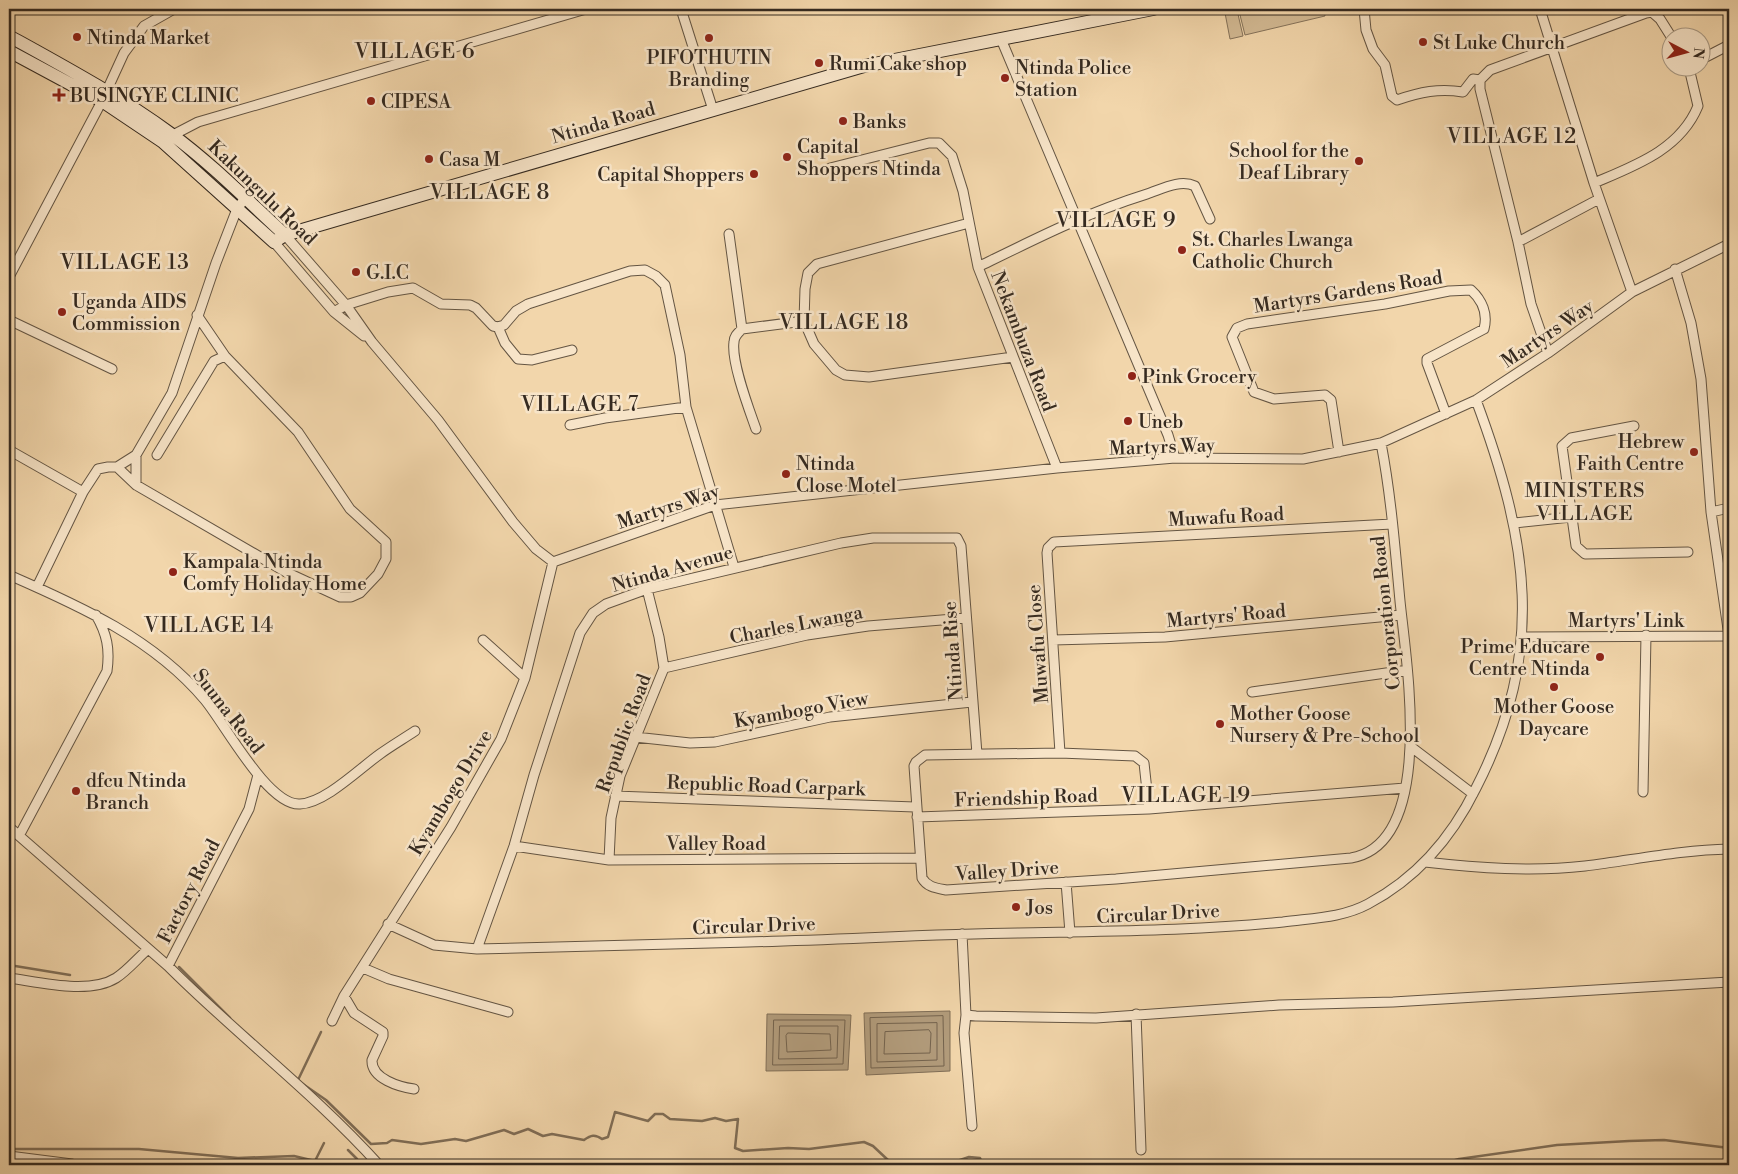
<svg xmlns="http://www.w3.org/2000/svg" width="1738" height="1174" viewBox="0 0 1738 1174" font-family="'Libre Bodoni',serif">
  <rect width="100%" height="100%" fill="#f2d6ab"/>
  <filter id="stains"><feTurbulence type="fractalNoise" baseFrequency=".004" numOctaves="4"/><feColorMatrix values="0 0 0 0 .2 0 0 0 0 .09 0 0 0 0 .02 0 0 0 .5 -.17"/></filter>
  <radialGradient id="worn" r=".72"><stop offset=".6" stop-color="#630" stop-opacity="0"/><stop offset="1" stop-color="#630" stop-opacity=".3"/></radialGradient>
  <!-- green -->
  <path fill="#d2b993" stroke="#84725a" d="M1249,9H1324L1325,16L1245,35L1239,11Z
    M1237,10L1243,36L1230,39L1225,13Z"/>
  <!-- water -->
  <path fill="#b29c7c" stroke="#806e57" d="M950,1011V1071L866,1075L864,1013Z
    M767,1014L851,1015L848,1070L766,1071Z"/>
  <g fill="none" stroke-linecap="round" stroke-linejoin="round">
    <!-- shore -->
    <path stroke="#74634e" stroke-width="1" d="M943,1016L944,1066L871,1068L870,1018Z
      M774,1020H845L843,1064L773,1065Z
      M937,1023V1060L877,1062V1024Z
      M780,1026H838L837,1058L779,1059Z
      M929,1030L931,1033L930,1053L884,1054L885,1032Z
      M788,1033L830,1034L831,1050L787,1052L786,1036Z"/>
    <!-- stream -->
    <path stroke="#806e57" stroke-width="2.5" d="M9,965L70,975
      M179,967L230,1018
      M298,1080L321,1032
      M300,1082L326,1100L371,1144L387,1143L392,1140L421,1144L455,1139L466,1141L504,1130L514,1134L528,1129L543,1136L552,1134L584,1140C591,1135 595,1134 602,1139L608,1137L615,1112L648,1121L655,1114H663L670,1119L702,1121L715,1118L726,1121L738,1119L735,1148L743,1151L788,1148L809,1149L864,1142L873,1146L889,1161L912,1165
      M9,1149H139L238,1158L294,1156L315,1161L324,1143
      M348,1150L357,1159
      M945,1165L969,1157L980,1158L983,1165
      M1437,1165L1459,1159L1557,1145L1629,1141L1664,1140L1729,1148"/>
    <defs>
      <path id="minor" d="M681,9L713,110
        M1364,9L1366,30L1373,49L1385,65L1392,96L1397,100C1420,92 1439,88 1463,92L1473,79L1480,80
        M1540,9L1594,183L1632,292
        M1001,39L1168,435L1175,458
        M1700,60L1729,45
        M173,135L198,122L586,9
        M830,168L929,143H939L952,156L963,191L978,267L1057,468
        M1594,183C1634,166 1680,150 1698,106L1689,68
        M969,223L817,264L808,273L805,289L804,321L814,344L836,370L845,375L869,377L1013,357
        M729,234L742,329
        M285,235L346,305L372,342L438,420L513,522L536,549L553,562
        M274,242L334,312L364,336
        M1518,242L1599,199
        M978,267C1035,239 1086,213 1147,194C1162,189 1180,179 1195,186L1210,219
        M9,277L102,101L124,53L144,26L174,9
        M334,312L346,305L388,292L413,288L441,304L470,305L476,308L493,326L498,327L504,325L516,311L528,304L630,271L645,270L656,276L665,285L680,355L686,407L734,567
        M9,320L112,369
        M498,327L505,343L518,359L532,360L572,350
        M1548,353L1531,304L1518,242L1480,89V80L1490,70L1646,13L1652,12L1660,19L1672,38
        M570,425L605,418L686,407
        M1634,426L1571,438L1562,446L1576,546L1585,554L1688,552
        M756,429C749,409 731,362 734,342C734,336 738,333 742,329L804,321
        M9,450L83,492
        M1339,452L1331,400L1325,395L1274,399L1254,392L1232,337L1237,328L1247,324L1385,304L1449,291L1471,290C1482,300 1488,314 1484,329L1427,359V363L1446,414
        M157,455L214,361L225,356
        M117,467L136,455
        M136,485V455L172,393L216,263L237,209L245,198
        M1711,512L1729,508
        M1515,523L1571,517
        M553,562L715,505L1057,468L1175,458L1303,459L1381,443L1476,400L1548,353L1632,292L1729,244
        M9,575C80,606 154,639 205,700C225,724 268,806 300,804C325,803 359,769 380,754C391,746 403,739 415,731
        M37,587L83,492L98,469L108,467H117L136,485L286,572L340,597H351L360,593L378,574L386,559V542L350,509L298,432L225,356L197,315
        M1523,637L1729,636L1711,512L1701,379L1691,323L1675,269
        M483,640L525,678
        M1053,640L1165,637L1401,615
        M664,668L807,635L868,626L966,618
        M1252,692L1407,670
        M635,737L690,743L715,742L830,717L972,702
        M1410,746L1473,794
        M1060,753L1047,553L1048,548L1054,542L1392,524
        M1643,792L1646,635
        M615,796L915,807
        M1149,809L1144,763L1135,756L1060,753L925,755L916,762L914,766L922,878C927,887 936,888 946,890L1116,879L1351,858C1437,843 1406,661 1400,601C1395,548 1391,495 1381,443
        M917,817L1149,809L1405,788
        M9,827L168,966L249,809L258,775
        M19,836L107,671C110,649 107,634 96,615
        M514,846L609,860L919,858
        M609,860L611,818L620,776L664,668L659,637L647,589
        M1425,862C1478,868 1532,872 1585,866C1634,860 1680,850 1729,849
        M1066,882L1070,933
        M388,924L434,945L477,949C568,947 658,945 748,942C839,940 929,934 1019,933C1107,931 1195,931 1283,922C1312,918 1342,918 1368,904C1417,878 1452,837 1476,788C1547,650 1528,540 1476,400
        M962,934L966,1015L976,1016L1096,1018L1279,1005L1393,1002L1729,982
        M477,949L514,846L534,775L580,633L593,613L606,604L647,589L841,543L873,538H957L961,546L977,754
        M168,966C236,1034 314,1093 379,1165
        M363,968L389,979L508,1012
        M9,978C39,982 89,995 116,978C127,971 137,959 147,950
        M344,996L354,1013L383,1032V1036L372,1060C371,1079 400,1087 414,1089
        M1136,1014L1141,1150
        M966,1015L964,1033L972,1126
        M332,1021L344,996L451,827L501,739L525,678L553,562
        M9,1156L72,1164"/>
      <path id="secondary" d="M9,36C65,67 119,96 171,134C212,164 248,201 285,235
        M9,51L102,101L163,142L274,242L285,235L343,218L864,66L1153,9"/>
    </defs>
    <!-- minor casing -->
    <use href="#minor" stroke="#645543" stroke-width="11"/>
    <!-- secondary casing -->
    <use href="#secondary" stroke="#352a20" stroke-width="14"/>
    <!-- minor -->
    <use href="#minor" stroke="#f7e4c8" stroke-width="9"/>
    <!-- secondary -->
    <use href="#secondary" stroke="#f7e4c8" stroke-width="12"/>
  </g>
  <!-- markers -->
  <g fill="#8f2418" stroke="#f7e4c8" stroke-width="2">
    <circle cx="77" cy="37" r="5"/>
    <circle cx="709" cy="38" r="5"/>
    <circle cx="1423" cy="42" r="5"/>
    <circle cx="819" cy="63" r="5"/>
    <circle cx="1005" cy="78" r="5"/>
    <path d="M56.5 87.5h5v5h5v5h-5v5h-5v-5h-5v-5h5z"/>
    <circle cx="371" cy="101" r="5"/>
    <circle cx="843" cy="121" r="5"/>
    <circle cx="787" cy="157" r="5"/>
    <circle cx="429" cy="159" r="5"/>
    <circle cx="1359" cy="161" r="5"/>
    <circle cx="754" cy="174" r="5"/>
    <circle cx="1182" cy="250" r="5"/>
    <circle cx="356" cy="272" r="5"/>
    <circle cx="62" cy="312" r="5"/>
    <circle cx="1132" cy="376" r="5"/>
    <circle cx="1128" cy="421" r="5"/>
    <circle cx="1694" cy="452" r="5"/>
    <circle cx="786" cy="474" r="5"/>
    <circle cx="173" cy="572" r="5"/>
    <circle cx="1600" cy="657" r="5"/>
    <circle cx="1554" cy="687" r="5"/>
    <circle cx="1220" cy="724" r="5"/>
    <circle cx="76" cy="791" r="5"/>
    <circle cx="1016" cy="907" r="5"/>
  </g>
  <g text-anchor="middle" stroke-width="5" stroke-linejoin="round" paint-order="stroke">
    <!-- poi labels -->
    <g font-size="19" fill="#352a20" stroke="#f7e4c8" text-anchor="start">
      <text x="87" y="44">Ntinda Market</text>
      <text x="1433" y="49">St Luke Church</text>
      <text x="709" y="64" text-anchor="middle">PIFOTHUTIN<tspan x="709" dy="22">Branding</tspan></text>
      <text x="829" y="70">Rumi Cake shop</text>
      <text x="1015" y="74">Ntinda Police<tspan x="1015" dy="22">Station</tspan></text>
      <text x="70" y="102">BUSINGYE CLINIC</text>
      <text x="381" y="108">CIPESA</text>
      <text x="853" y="128">Banks</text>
      <text x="797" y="153">Capital<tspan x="797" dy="22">Shoppers Ntinda</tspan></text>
      <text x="1349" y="157" text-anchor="end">School for the<tspan x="1349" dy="22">Deaf Library</tspan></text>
      <text x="439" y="166">Casa M</text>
      <text x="744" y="181" text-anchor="end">Capital Shoppers</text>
      <text x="1192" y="246">St. Charles Lwanga<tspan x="1192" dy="22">Catholic Church</tspan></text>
      <text x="366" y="279">G.I.C</text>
      <text x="72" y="308">Uganda AIDS<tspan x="72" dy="22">Commission</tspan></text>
      <text x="1142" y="383">Pink Grocery</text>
      <text x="1138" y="428">Uneb</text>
      <text x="1684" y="448" text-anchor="end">Hebrew<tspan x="1684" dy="22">Faith Centre</tspan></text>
      <text x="796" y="470">Ntinda<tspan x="796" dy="22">Close Motel</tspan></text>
      <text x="183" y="568">Kampala Ntinda<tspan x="183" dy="22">Comfy Holiday Home</tspan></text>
      <text x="1590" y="653" text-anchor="end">Prime Educare<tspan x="1590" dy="22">Centre Ntinda</tspan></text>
      <text x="1554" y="713" text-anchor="middle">Mother Goose<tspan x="1554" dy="22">Daycare</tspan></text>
      <text x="1230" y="720">Mother Goose<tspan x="1230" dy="22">Nursery &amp; Pre-School</tspan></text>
      <text x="86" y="787">dfcu Ntinda<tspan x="86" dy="22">Branch</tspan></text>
      <text x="1026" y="914">Jos</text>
    </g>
    <!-- street labels -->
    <g font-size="19" fill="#352a20" stroke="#f7e4c8">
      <text transform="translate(603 122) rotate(-16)" y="7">Ntinda Road</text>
      <text transform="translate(263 192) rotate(44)" y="7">Kakungulu Road</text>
      <text transform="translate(1348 291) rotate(-9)" y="7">Martyrs Gardens Road</text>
      <text transform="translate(1547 333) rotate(-34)" y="7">Martyrs Way</text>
      <text transform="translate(1024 341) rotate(69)" y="7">Nekambuza Road</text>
      <text transform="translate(1162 446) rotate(-2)" y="7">Martyrs Way</text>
      <text transform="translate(668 506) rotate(-18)" y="7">Martyrs Way</text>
      <text transform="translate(1226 516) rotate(-3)" y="7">Muwafu Road</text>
      <text transform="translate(672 568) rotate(-16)" y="7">Ntinda Avenue</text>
      <text transform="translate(1385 613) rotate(-96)" y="7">Corporation Road</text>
      <text transform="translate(1226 615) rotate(-5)" y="7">Martyrs' Road</text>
      <text x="1626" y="627">Martyrs' Link</text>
      <text transform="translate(796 624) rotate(-11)" y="7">Charles Lwanga</text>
      <text transform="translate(1037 644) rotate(-94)" y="7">Muwafu Close</text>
      <text transform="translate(952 651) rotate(-94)" y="7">Ntinda Rise</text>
      <text transform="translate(801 709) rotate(-10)" y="7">Kyambogo View</text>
      <text transform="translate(229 711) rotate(52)" y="7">Suuna Road</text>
      <text transform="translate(623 733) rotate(-70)" y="7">Republic Road</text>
      <text transform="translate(766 785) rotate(2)" y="7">Republic Road Carpark</text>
      <text transform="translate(450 792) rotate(-59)" y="7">Kyambogo Drive</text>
      <text transform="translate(1026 797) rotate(-2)" y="7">Friendship Road</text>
      <text x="716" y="850">Valley Road</text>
      <text transform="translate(1007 870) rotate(-4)" y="7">Valley Drive</text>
      <text transform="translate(188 891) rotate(-63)" y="7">Factory Road</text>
      <text transform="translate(1158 913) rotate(-3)" y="7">Circular Drive</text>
      <text transform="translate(754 925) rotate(-2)" y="7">Circular Drive</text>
    </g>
    <!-- neighbourhood labels -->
    <g font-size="20" letter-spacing="1" fill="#352a20" stroke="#f7e4c8">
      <text x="1585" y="497">MINISTERS<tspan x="1585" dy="23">VILLAGE</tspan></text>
    </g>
    <!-- quarter labels -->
    <g font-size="21" letter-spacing="1" fill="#352a20" stroke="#f7e4c8">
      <text x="415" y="58">VILLAGE 6</text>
      <text x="1512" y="143">VILLAGE 12</text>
      <text x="490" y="199">VILLAGE 8</text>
      <text x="1116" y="227">VILLAGE 9</text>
      <text x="125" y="269">VILLAGE 13</text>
      <text x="844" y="329">VILLAGE 18</text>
      <text x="580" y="411">VILLAGE 7</text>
      <text x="209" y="632">VILLAGE 14</text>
      <text x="1186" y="802">VILLAGE 19</text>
    </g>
  </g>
  <!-- margin -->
  <rect width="1738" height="1174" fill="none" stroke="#f2d6ab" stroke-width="30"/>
  <rect x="10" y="10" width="1718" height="1154" fill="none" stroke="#352a20" stroke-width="2.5"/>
  <rect x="15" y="15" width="1708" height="1144" fill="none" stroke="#352a20"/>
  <!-- north arrow -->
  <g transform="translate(1686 52) rotate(96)"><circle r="24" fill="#f7e4c8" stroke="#a99a85"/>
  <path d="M0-4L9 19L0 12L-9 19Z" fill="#8f2418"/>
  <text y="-8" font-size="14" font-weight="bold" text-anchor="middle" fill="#352a20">N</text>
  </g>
  <rect width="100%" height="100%" filter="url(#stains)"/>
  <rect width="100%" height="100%" fill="url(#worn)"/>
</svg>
